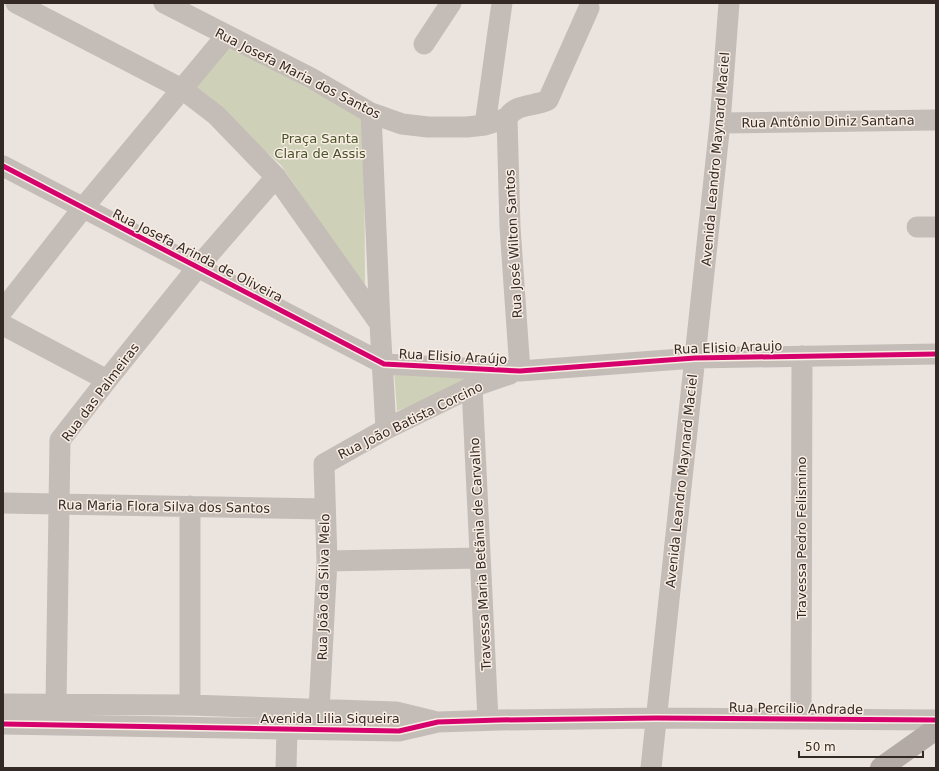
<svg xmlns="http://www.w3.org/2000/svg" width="939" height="771" viewBox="0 0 939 771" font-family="'DejaVu Sans',sans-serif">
  <rect width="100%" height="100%" fill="#ebe4de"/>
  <!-- green -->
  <path fill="#ced0b8" d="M229,45L364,119L365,288L281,165L193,87Z
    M394,370L494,375L397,411Z"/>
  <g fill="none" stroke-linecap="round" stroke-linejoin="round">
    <!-- minor -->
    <path stroke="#c4bcb7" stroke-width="21" d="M16,3L182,89L216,115L276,177L380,324
      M164,3L311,78L371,113L402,124L428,127H467L485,125L507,118
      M424,44L451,3
      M371,113L380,324L386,429
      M507,118L510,227L520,371
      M507,118C516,103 534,107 548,100L589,8
      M720,123L936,120
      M485,125L502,3
      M3,166L384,364L520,371L695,358L936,354
      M917,227H936
      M3,310L83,208L226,36
      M3,325L107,380
      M472,387L488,720
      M3,503L325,509
      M327,561L480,558
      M3,704L190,705L396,712L433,721
      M56,704L60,440L107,380L197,268L276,177
      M190,705V506
      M319,710L327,561L324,464L386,429L472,387L510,374
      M801,719L802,356
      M3,724L399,731L438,722L499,720L656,718L936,720
      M286,768L287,729
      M651,768L720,123L729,3"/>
    <!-- major -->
    <path stroke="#b3aaa6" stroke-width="22" d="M881,768L936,729"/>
    <defs>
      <path id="cycleway" d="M3,166L384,364L520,371L695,358L936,354
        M3,724L399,731L438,722L499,720L656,718L936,720"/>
    </defs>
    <!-- cycleway casing -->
    <use href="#cycleway" stroke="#f9eee4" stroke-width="8"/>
    <!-- cycleway -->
    <use href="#cycleway" stroke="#d6006c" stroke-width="5"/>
  </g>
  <g text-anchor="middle" stroke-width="3" stroke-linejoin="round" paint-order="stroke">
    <!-- street labels -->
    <g font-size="13" fill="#352926" stroke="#f9eee4">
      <text transform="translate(298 73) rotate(27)" y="5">Rua Josefa Maria dos Santos</text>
      <text transform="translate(828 121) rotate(-1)" y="5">Rua Antônio Diniz Santana</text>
      <text transform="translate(715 159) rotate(-85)" y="5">Avenida Leandro Maynard Maciel</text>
      <text transform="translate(513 244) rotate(-93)" y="5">Rua José Wilton Santos</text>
      <text transform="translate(198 255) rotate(27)" y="5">Rua Josefa Arinda de Oliveira</text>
      <text transform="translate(728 347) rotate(-2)" y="5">Rua Elisio Araujo</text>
      <text transform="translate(453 356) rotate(3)" y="5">Rua Elisio Araújo</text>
      <text transform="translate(100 392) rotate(-53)" y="5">Rua das Palmeiras</text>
      <text transform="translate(410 420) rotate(-26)" y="5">Rua João Batista Corcino</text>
      <text transform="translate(681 481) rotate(-84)" y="5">Avenida Leandro Maynard Maciel</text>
      <text transform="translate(164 506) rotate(1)" y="5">Rua Maria Flora Silva dos Santos</text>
      <text transform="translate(801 538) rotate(-90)" y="5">Travessa Pedro Felismino</text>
      <text transform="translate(480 554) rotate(-93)" y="5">Travessa Maria Betãnia de Carvalho</text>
      <text transform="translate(323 587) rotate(-89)" y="5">Rua João da Silva Melo</text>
      <text transform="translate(796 708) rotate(1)" y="5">Rua Percilio Andrade</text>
      <text x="330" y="723">Avenida Lilia Siqueira</text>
    </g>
    <!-- park labels -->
    <g font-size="13" fill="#485329" stroke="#f9eee4">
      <text x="320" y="143">Praça Santa<tspan x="320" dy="15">Clara de Assis</tspan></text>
    </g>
  </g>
  <!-- border -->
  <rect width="939" height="771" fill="none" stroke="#352926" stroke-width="8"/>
  <!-- scale -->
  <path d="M799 751v6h124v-6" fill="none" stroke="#352926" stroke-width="2"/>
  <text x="805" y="751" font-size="12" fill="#352926" stroke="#f9eee4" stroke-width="3" paint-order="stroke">50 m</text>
</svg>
